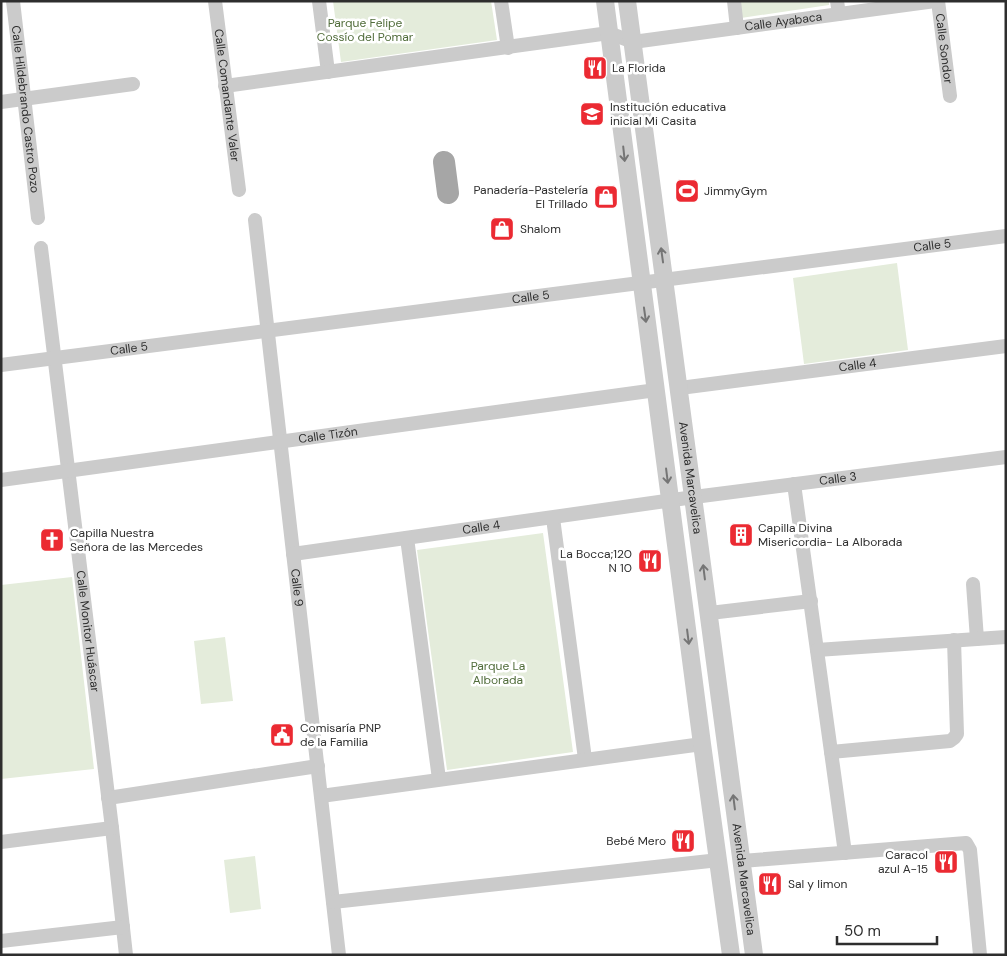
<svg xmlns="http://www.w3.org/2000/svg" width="1007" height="956" viewBox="0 0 1007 956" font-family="'DM Sans',sans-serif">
  <rect width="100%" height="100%" fill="#fff"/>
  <!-- green -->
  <path fill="#e4ecdb" d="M333,1H491L497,40L341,62Z
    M739,1H829V5L741,18Z
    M897,263L908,350L804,364L793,278Z
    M543,533L573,752L447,770L417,550Z
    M72,577L94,769L1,779V585Z
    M225,637L233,701L201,704L194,641Z
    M255,856L261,909L230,913L224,860Z"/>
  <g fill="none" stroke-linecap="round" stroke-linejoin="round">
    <!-- minor -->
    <g stroke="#cbcbcb" stroke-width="14">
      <path id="s1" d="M13,1L38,218"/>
      <path id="s2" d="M215,1L239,190"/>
      <path d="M319,1L328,72"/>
      <path d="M501,1L508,48"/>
      <path d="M734,1L737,28"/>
      <path d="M837,1L839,14"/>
      <path id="s3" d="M938,1L950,96"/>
      <path id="s4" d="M225,86L609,33L633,42L935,1"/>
      <path d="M1,102L133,84"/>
      <path id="s5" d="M255,220L339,955"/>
      <path id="s6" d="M41,248L112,828L126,955"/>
      <path id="s7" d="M1,365L1006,236"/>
      <path id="s8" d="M680,388L1006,346"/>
      <path id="s9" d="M1,480L656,390"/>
      <path d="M794,484L845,853"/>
      <path d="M553,518L585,759"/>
      <path d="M407,538L439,779"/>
      <path id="s10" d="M293,554L694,497L1006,457"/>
      <path d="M973,584L977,639"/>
      <path d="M710,613L811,601"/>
      <path d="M817,650L1006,637"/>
      <path d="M831,752L950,741L954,738L957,734L954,640"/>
      <path d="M321,796L702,744"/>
      <path d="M108,798L318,766"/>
      <path d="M1,842L112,828"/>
      <path d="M742,861L966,843L970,850L980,955"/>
      <path d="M333,902L719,860"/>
      <path d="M1,941L123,927"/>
    </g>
    <!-- tertiary -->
    <g stroke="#cbcbcb" stroke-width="18">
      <path d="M605,1L702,744L731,955"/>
      <path id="s11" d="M627,1L754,955"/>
    </g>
    <!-- primary -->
    <path stroke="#a6a6a6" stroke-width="22" d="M444,162L448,193"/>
  </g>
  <!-- one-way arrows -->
  <defs><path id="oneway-shaft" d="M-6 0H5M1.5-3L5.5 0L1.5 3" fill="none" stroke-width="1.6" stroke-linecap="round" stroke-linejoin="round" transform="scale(1.25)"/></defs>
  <g stroke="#757575">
    <use href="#oneway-shaft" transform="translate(624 154) rotate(84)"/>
    <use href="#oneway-shaft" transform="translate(662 255) rotate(-98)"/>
    <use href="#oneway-shaft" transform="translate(645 315) rotate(82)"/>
    <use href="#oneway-shaft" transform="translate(667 476) rotate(83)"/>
    <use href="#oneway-shaft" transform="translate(704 572) rotate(-97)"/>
    <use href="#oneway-shaft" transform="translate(688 637) rotate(83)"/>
    <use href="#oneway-shaft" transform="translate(734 802) rotate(-97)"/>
  </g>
  <!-- icons -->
  <defs>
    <symbol id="restaurant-square" viewBox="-11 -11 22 22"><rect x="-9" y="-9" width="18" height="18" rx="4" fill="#eb2a32" stroke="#fff"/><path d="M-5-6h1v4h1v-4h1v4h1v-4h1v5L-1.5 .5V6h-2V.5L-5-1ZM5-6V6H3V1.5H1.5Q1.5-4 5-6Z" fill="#fff"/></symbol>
    <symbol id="school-square" viewBox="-11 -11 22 22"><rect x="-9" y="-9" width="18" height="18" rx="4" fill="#eb2a32" stroke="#fff"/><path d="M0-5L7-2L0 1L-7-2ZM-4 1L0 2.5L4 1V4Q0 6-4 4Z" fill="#fff"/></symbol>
    <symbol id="stadium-square" viewBox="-11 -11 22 22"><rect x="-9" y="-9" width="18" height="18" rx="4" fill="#eb2a32" stroke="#fff"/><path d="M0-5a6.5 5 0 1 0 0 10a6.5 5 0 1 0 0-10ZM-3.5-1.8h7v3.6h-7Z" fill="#fff"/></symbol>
    <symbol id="shop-square" viewBox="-11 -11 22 22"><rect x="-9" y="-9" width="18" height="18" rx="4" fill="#eb2a32" stroke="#fff"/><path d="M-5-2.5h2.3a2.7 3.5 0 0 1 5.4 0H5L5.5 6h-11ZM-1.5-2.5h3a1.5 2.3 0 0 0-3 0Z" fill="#fff"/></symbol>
    <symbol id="building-square" viewBox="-11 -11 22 22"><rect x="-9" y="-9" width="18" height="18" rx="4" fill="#eb2a32" stroke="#fff"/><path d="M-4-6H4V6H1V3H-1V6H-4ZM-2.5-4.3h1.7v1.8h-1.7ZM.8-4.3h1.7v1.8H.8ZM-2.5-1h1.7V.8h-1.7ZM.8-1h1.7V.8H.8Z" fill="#fff"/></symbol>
    <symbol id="church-square" viewBox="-11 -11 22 22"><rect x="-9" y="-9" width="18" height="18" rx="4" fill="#eb2a32" stroke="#fff"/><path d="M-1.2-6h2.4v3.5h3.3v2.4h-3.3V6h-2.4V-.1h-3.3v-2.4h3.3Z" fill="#fff"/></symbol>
    <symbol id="civic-square" viewBox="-11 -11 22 22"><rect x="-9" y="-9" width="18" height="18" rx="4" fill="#eb2a32" stroke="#fff"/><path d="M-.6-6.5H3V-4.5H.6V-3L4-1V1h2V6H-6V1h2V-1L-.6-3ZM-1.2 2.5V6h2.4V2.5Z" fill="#fff"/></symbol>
  </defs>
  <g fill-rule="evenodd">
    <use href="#restaurant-square" x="581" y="54" width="28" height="28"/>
    <use href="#school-square" x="578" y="100" width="28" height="28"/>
    <use href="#stadium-square" x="673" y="177" width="28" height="28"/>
    <use href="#shop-square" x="592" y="183" width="28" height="28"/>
    <use href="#shop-square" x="488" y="215" width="28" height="28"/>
    <use href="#building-square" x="727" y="521" width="28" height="28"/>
    <use href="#church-square" x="38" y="526" width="28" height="28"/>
    <use href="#restaurant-square" x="636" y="547" width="28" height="28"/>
    <use href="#civic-square" x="268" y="721" width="28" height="28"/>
    <use href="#restaurant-square" x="669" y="827" width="28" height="28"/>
    <use href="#restaurant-square" x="932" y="848" width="28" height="28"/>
    <use href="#restaurant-square" x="756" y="870" width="28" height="28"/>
  </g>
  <g text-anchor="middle" stroke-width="5" stroke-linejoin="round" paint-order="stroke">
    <!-- street labels -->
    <g font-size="12" fill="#2e2e2e" stroke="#fff">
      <text dy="4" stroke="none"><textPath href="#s4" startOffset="565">Calle Ayabaca</textPath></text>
      <text dy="4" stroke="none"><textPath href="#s3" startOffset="48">Calle Sondor</textPath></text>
      <text dy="4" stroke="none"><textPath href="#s2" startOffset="95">Calle Comandante Valer</textPath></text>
      <text dy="4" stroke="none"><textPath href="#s1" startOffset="109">Calle Hildebrando Castro Pozo</textPath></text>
      <text dy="4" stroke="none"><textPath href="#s7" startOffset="939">Calle 5</textPath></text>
      <text dy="4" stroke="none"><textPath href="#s7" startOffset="534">Calle 5</textPath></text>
      <text dy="4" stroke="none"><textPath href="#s7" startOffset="129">Calle 5</textPath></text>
      <text dy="4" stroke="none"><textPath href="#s8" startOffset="179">Calle 4</textPath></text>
      <text dy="4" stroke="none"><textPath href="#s9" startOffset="330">Calle Tizón</textPath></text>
      <text dy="4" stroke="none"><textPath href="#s11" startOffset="481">Avenida Marcavelica</textPath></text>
      <text dy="4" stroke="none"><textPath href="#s10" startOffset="550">Calle 3</textPath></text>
      <text dy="4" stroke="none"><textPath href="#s10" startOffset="190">Calle 4</textPath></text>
      <text dy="4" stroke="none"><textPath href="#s5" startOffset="370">Calle 9</textPath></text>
      <text dy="4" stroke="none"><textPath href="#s6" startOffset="386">Calle Monitor Huáscar</textPath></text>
      <text dy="4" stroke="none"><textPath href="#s11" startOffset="886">Avenida Marcavelica</textPath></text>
    </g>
    <!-- park labels -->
    <g font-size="12" fill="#506c3a" stroke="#fff">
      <text x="365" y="27">Parque Felipe<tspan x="365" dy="14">Cossío del Pomar</tspan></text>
      <text x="498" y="670">Parque La<tspan x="498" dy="14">Alborada</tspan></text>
    </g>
    <!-- poi labels -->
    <g font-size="12" fill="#2e2e2e" stroke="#fff" text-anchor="start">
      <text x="612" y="72">La Florida</text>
      <text x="610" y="111">Institución educativa<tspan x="610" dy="14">inicial Mi Casita</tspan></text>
      <text x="588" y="194" text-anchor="end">Panadería-Pastelería<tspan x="588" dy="14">El Trillado</tspan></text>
      <text x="704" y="195">JimmyGym</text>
      <text x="520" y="233">Shalom</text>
      <text x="758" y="532">Capilla Divina<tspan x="758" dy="14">Misericordia- La Alborada</tspan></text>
      <text x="70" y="537">Capilla Nuestra<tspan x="70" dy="14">Señora de las Mercedes</tspan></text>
      <text x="632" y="558" text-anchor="end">La Bocca;120<tspan x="632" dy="14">N 10</tspan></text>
      <text x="300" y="732">Comisaría PNP<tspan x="300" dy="14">de la Familia</tspan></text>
      <text x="666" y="845" text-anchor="end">Bebé Mero</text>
      <text x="928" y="859" text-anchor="end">Caracol<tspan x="928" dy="14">azul A-15</tspan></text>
      <text x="788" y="888">Sal y limon</text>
    </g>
  </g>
  <!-- border -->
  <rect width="1007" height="956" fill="none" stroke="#2e2e2e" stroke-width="5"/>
  <!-- scale -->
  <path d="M837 936v8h100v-8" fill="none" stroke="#2e2e2e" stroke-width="2.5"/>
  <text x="844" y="936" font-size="15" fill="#2e2e2e" stroke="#ffffff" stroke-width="4" paint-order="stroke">50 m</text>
</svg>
